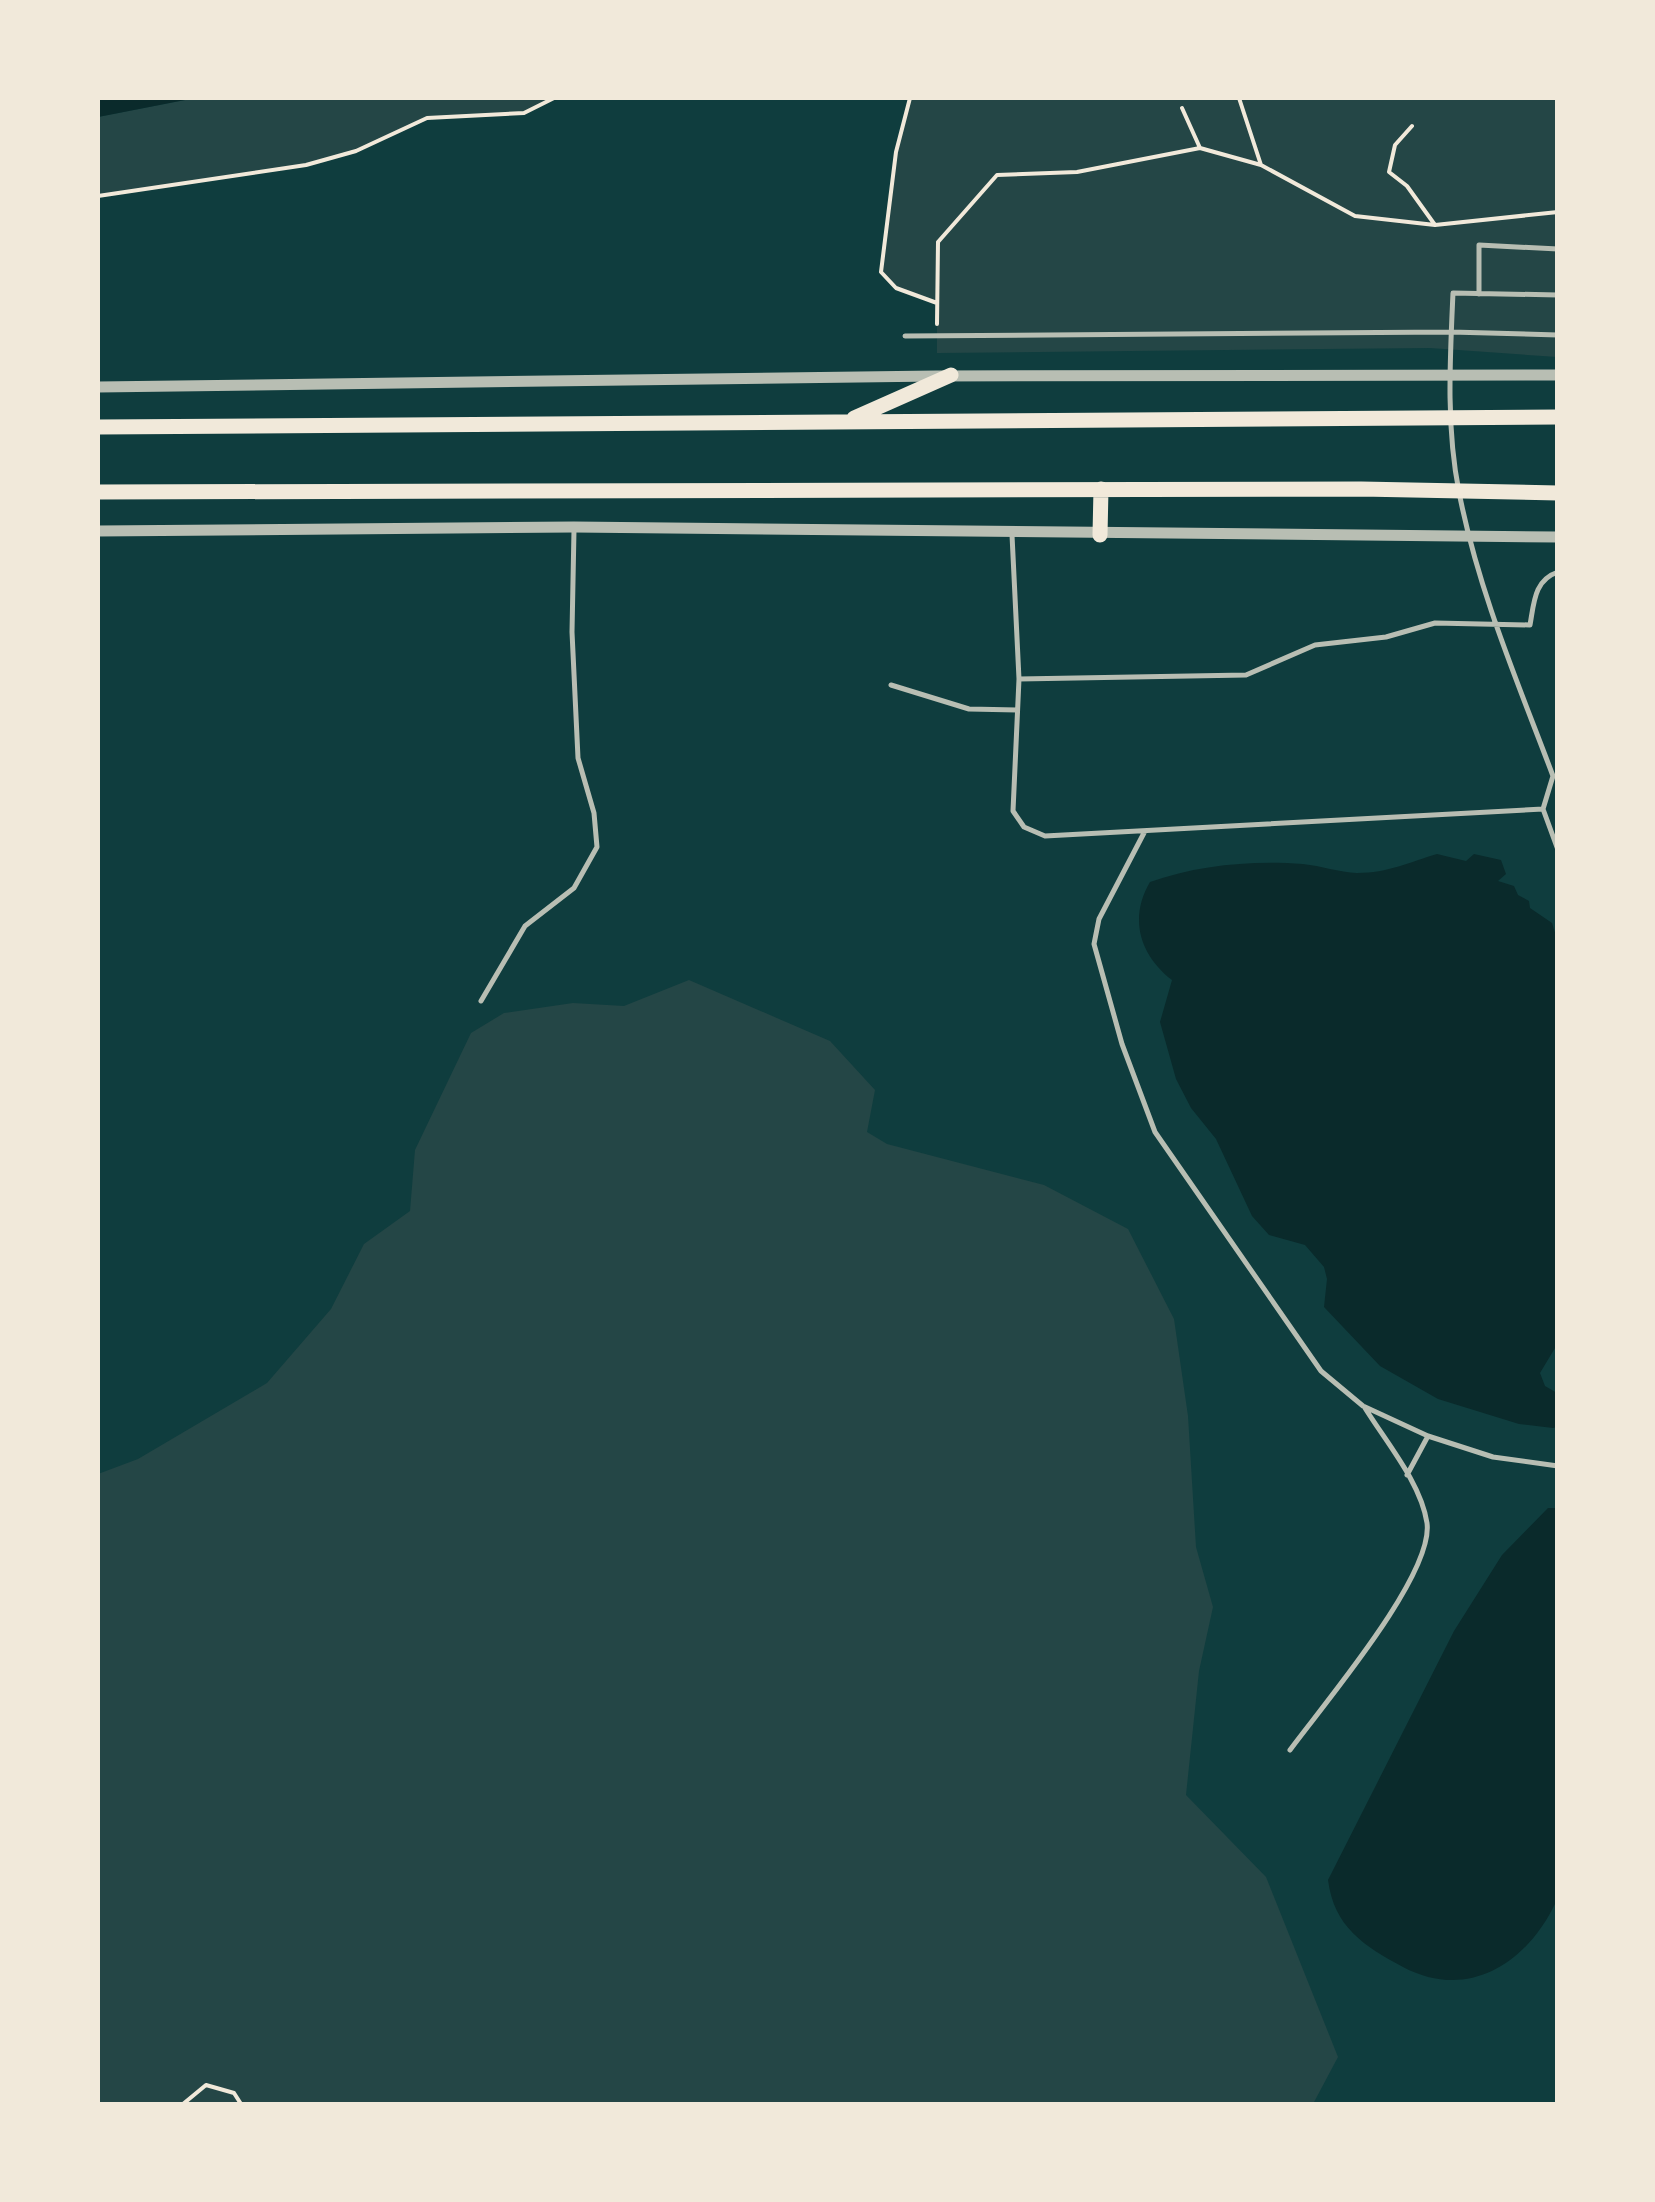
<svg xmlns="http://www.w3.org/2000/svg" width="1655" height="2202" viewBox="0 0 1655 2202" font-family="Commissioner,sans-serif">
  <rect width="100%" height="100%" fill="#0f3d3e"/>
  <!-- green -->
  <path fill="#244646" d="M195,98H554L524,113L427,118L356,151L306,165L98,196V117Z
    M910,98H1557V357L1430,348L937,353V303L896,288L881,272L896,152Z
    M689,980L830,1041L875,1090L867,1132L887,1144L1044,1185L1128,1229L1174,1319L1188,1416L1196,1547L1213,1607L1199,1671L1186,1795L1266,1877L1338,2057L1313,2104H98V1474L138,1459L267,1383L331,1309L364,1244L410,1211L415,1150L471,1033L504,1013L573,1003L624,1006Z"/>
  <!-- water -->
  <path fill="#0a2a2b" d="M98,98H195L98,117Z
    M1437,854L1466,861L1474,854L1501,860L1506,874L1498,881L1514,886L1518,895L1529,901L1530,908L1552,923L1557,939L1558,1343L1540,1373L1545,1386L1557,1393V1427L1553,1428L1519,1424L1438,1399L1380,1366L1324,1307L1327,1279L1324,1267L1305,1245L1269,1235L1252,1216L1216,1139L1191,1108L1176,1079L1160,1022L1172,980C1139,954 1129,918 1150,882C1197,865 1253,860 1303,864C1321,866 1339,872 1357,873C1388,873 1410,862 1437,854Z
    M1548,1508H1557C1558,1611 1558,1715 1558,1819C1558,1842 1565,1882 1556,1902C1526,1965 1467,2001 1403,1967C1364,1946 1334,1927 1328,1880L1454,1631L1502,1555Z"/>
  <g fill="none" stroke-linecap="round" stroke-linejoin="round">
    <!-- path -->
    <path stroke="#f1e9da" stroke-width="4" d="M910,98L896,152L881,272L896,288L937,303
      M1239,98L1261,165
      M1182,108L1200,148
      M1412,126L1395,145L1389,172L1407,186L1435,225
      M98,196L306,165L356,151L427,118L524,113L554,98
      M937,324L938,242L997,175L1077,172L1200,148L1261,165L1355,216L1435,225L1558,212
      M183,2104L206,2085L234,2093L241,2104"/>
    <!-- service -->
    <path stroke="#b8beb3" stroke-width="5" d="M1479,294V245L1558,249
      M1558,295L1453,293C1450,359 1446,427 1459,492C1478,590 1518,683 1553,776L1543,809L1558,850
      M905,336L1451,332L1558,335
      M1012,535L1019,679L1013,811L1024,827L1045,836L1543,809
      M1019,679L1246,675L1315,645L1386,637L1435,623L1530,625C1534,603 1534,580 1558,572
      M891,685L969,709L1017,710
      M1145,831L1099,919L1094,944L1122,1044L1155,1132L1321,1371L1363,1406L1428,1436L1493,1457L1558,1466
      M481,1001L525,926L574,888L597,847L594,813L578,758L572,632L574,530
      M1407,1475L1428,1436
      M1290,1750C1323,1705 1434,1575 1427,1523C1421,1483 1386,1442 1365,1408"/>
    <!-- tertiary -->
    <path stroke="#b8beb3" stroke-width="11" d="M98,387L936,376L1558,375
      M98,531L574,527L1558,537"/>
    <!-- primary -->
    <path stroke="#f1e9da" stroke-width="15" d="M854,418L951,375
      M98,427L1558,417
      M98,492L1361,489L1558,493
      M1100,535L1101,489"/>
  </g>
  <!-- border -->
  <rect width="1655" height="2202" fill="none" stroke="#f1e9da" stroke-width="200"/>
</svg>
